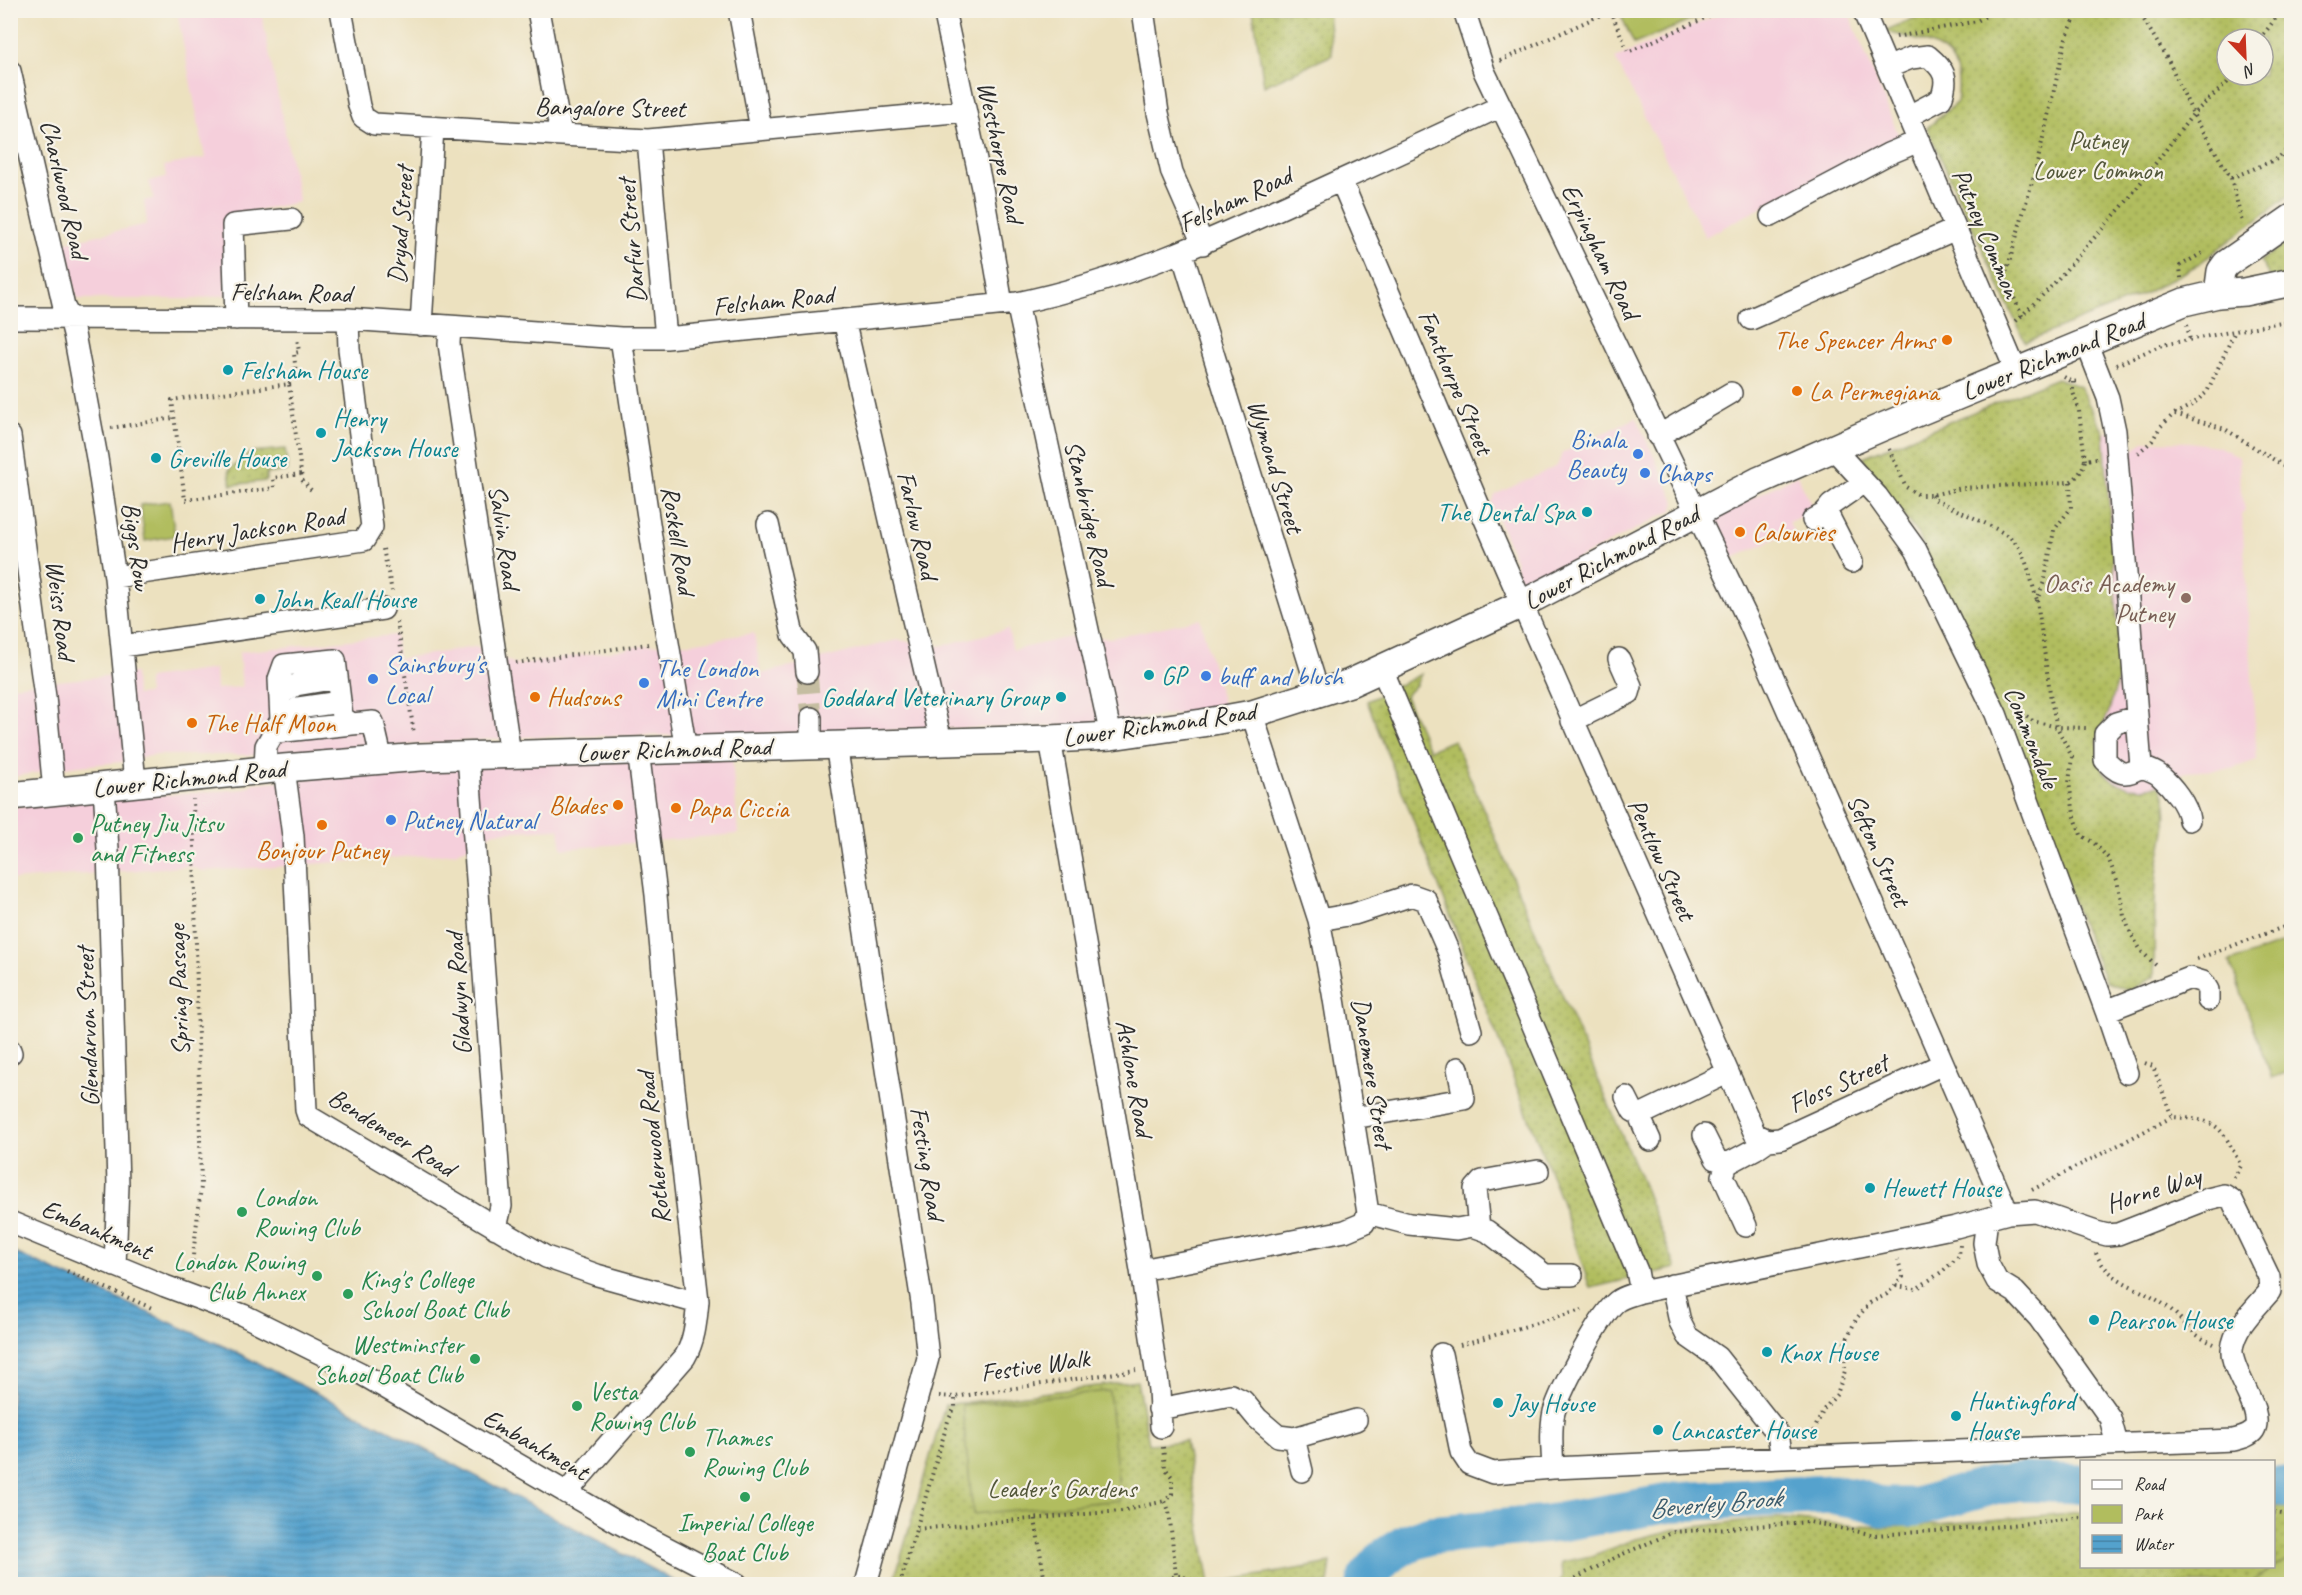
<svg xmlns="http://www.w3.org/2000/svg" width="2302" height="1595" viewBox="0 0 2302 1595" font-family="Caveat,sans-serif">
  <defs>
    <pattern id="green-dots" width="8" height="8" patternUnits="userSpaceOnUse" patternTransform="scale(1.5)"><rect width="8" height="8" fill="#b1bd5e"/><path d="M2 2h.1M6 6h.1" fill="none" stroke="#909a4e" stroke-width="1.8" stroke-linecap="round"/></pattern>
    <pattern id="water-rules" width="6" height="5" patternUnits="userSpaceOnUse" patternTransform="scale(1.5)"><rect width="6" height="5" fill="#54a2cd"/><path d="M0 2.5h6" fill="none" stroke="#4684a7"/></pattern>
  </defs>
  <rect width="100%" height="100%" fill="#f7f3e8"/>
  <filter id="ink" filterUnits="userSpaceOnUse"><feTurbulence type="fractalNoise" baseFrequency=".0167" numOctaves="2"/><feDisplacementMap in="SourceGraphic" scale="12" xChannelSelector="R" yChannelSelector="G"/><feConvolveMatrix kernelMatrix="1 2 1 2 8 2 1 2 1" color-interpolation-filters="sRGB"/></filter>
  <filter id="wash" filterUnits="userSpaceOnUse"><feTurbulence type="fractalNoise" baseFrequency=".008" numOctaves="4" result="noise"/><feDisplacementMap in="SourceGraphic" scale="24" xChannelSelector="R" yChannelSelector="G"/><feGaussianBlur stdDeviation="1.35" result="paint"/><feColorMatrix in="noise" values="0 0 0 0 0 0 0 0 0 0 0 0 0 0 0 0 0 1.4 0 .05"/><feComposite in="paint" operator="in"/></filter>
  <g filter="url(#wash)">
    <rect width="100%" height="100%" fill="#ece1bf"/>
    <!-- built -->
    <path fill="#f5cfdb" d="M177,11H261L299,202L226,217V295L196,299H77L63,243L147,224L144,201L154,198L149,181L166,177L164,166L205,158Z
      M1728,11H1845L1850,16L1899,136L1705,237L1615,58Z
      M1636,418L1675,501L1673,510L1527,585L1522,582L1516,573V562L1491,503L1496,494L1557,466L1562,453Z
      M2127,430L2128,451L2135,449L2144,441L2189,442L2217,446L2239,456L2241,491L2245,510L2242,513L2257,760L2231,769L2185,772L2160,785L2142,788L2128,787L2115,782L2104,772L2097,739L2118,686L2104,433Z
      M1797,475L1814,511L1789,522L1793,530L1732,559L1715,523L1717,516Z
      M1200,619L1224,708L1090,725L700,735L528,737L434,743L292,755H155L121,762L70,767L11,777L10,686L135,673L136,695L148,694V678L215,669L216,689L242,687L239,652L395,635L398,659L475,647L518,665L649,645L690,643L754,633L761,674L897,640L940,646L1008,629L1013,650L1070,637L1111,638Z
      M732,758L738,834L562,849L559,829L495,832L455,853L275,867L203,871L189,866L11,880L10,807L244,789L255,783L450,766Z"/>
    <!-- green -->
    <path fill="url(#green-dots)" stroke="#6e7444" stroke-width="1.5" fill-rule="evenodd" d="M1253,11H1328L1332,55L1264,86Z
      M1931,11H2291V194L2197,265L2144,294L2025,342L1927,128L1957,102C1966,43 1929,44 1884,31ZM2227,39H2263V75H2227Z
      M2291,239V359L2288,305L2260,261Z
      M2057,378L2079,386L2104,433L2121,670L2108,714L2097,739L2104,772L2115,782L2129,787L2142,788L2160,785C2175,814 2160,845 2157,875C2153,908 2155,943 2154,977L2129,990L2106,982L1940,581L1918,534L1873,478L1863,457Z
      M285,449L288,471L266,474V481L231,485L229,470L252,452Z
      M1421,674L1416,685L1405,696L1429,750L1454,740L1643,1185L1676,1268L1590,1288L1561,1201L1367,701Z
      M1137,1381L1149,1444L1185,1441L1210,1584L1331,1563L1328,1584H893L945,1405Z
      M2274,1506L2291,1507V1584H1557L1562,1577L1561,1562L1591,1556L1636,1539L1672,1530L1749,1520L1778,1518L1856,1526L1885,1527L1967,1522L2081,1512L2082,1566H2274Z"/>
    <!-- pitch -->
    <path fill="#b1bd5e" stroke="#6e7444" stroke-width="1.5" d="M1619,11H1714L1634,44Z
      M170,501L175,536L145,541L140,505Z
      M2291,940V1071L2272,1078L2230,962Z
      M1109,1391L1120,1500L973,1514L962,1405Z
      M2291,1557V1584H2248Z"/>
    <!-- water -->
    <path fill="url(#water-rules)" stroke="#40667c" stroke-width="1.5" d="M11,1251L234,1351L404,1438L680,1584H11Z"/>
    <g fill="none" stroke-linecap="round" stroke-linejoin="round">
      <!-- river -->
      <path stroke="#54a2cd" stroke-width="39" d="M2274,1486L2292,1488
        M1366,1584L1367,1578L1385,1557L1406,1544L1430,1535L1548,1524L1676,1502L1831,1494L1858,1499L1882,1507H1916L1991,1486L2023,1482L2082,1484"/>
    </g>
  </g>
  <g filter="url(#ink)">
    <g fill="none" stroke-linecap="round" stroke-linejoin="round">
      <!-- minor-tunnel -->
      <path stroke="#c5bda1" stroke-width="21" stroke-dasharray="21 10" stroke-linecap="butt" d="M807,672L811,718"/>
      <defs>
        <path id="minor" d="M341,10L359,106L363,117L374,124L648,140L965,111
          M538,10L561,134
          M739,10L761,129
          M944,10L982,188L1002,304
          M1143,10L1158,113L1172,173L1203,244
          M1464,10L1484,71L1747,618L1896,955L2008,1213
          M1863,10L2016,371
          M1889,67L1911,58L1928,56C1945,70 1949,78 1941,99L1909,116
          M10,71L64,307L70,318L74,334L97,458L115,577L135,782
          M648,140L666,338
          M1341,180L1479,506L1755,1134L1768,1140L1780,1139L1943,1064
          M1771,216L1888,154L1919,141
          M1182,253L1319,694
          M1017,303L1111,736
          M10,318L348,319L621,338H666L1017,303C1121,282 1216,238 1311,194C1374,165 1438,136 1501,106
          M236,319L233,225L291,219
          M1751,319L1956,229
          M844,320L941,741
          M421,325L433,128
          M450,327L449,344L510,754
          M621,338L658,583L686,750
          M2086,342L2108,398L2115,431L2141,767
          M10,436L45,697L54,791
          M1658,436L1731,393
          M1836,447L1841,457L1877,496L1916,550L1996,714L2106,1011L2127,1073
          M1826,511L1852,562
          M1813,520L1824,514L1831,505L1864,482
          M768,524L793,635L805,651L807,672
          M115,577L364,540L372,527L349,349L348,319
          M122,646L383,609
          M1382,669L1637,1271L1641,1292
          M280,694L296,685L337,678
          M2136,717L2116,723L2105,734V760C2118,773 2124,778 2141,767C2147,769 2154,771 2159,775C2172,786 2187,804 2189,820
          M811,718V745
          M281,720L298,708L340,702
          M1572,721L1629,693L1631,686L1619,659
          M276,732L352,724
          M1050,739L1141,1270L1159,1390L1161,1427
          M836,744L922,1303L928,1358L866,1584
          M468,756L501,1206L496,1228
          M284,768L293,836L306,1110L308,1116L546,1257L597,1275L687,1300L698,1301
          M265,770L266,746L281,720L279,679L284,665L335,660L342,717L352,724L373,722L382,761
          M104,787L108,849L118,1185L115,1266
          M1319,920L1354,914L1412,895L1426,900L1449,953L1471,1031
          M2106,1011L2190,978L2203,982L2208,990V1000
          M10,1050L11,1053
          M1626,1097L1633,1111L1642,1114L1727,1073
          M1642,1114L1641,1120L1650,1140
          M1353,1118L1464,1099L1458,1068
          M1704,1135L1716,1159L1727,1164
          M1368,1213L1409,1224L1457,1229L1473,1226L1487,1231L1545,1275H1572
          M1987,1219L1984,1243L1988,1264L1997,1281L2015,1292L2039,1318L2110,1418L2117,1444
          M10,1222L165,1286L243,1315L360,1373L619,1523L737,1584
          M1746,1226L1723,1176L1727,1164L1755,1149L1768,1140
          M1479,1228L1475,1189L1482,1181L1538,1171
          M1141,1270L1345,1231L1364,1223L1368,1213L1333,993L1319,920L1252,714
          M1672,1285L1680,1322L1687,1336L1717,1357L1778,1434L1782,1458
          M1441,1354L1461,1452L1469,1464L1493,1473L1553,1468L1782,1458L2234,1440C2241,1438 2250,1436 2254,1430C2265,1411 2231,1373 2232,1350C2234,1327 2256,1308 2270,1291L2269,1277L2232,1200L2224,1195L2208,1199L2118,1234L2107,1235L2096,1232L2035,1211L2008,1213L1956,1227L1641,1292C1634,1294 1626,1296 1619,1300C1602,1309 1560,1392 1554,1412C1550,1430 1552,1450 1553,1468
          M1159,1409L1231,1395L1243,1401L1257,1418L1278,1436L1294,1438L1356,1420
          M1294,1438L1302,1471
          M566,1493L685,1357C695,1339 696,1321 698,1301L672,1071L656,895L638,750"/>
        <path id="major" d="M2218,294L2221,271L2226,264L2292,218
          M10,796L284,768L421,757L1050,739L1111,736L1202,723L1252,714L1350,683L1522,604L1758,481L1880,428L2184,302L2218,294L2244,292L2292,282"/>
      </defs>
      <!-- minor casing -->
      <use href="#minor" stroke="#484641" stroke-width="24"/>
      <!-- major casing -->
      <use href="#major" stroke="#484641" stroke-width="30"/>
      <!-- path -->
      <path stroke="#484641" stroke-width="4" stroke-dasharray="1.5 4.5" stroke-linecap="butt" d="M2138,10L2169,62L2193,114L2231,178L2242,222L2240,223
        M1896,37L1977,21L1996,10
        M2260,39L2282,10
        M1500,61L1605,13L1611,12L1628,52L1723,10
        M2231,178L2277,159L2292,145
        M2181,278L2180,266L2204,252
        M2022,316L2005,277L2036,168L2066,38L2079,10
        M2016,321L2049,289L2126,202L2193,114L2227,83L2233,75
        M2187,325L2190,340
        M2116,365L2162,345L2292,320
        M2064,377L2073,382L2079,381
        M2073,382V392L2079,411L2085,460
        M289,384L296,375L294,353L299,352L297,338
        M2175,414L2225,429L2292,471
        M111,428L174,418
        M1889,449L1906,487L1919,495H1932L1962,488L2070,482C2079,476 2082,471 2085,460L2098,458
        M2138,453L2152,441L2160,427L2174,414L2192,405L2207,392L2235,331
        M301,474L273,478L274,488L185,500L172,400L289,384L302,480L311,490
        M2070,482L2071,508L2054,530L2045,579L2037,600L2051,700L2057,727L2072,757L2069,783L2074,814L2081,835L2094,843L2108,858L2117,880L2124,916L2131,934L2142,952L2159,968
        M1932,495L1934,499C1951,508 2002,529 2013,540C2027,555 2031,581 2037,600
        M383,549L392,591
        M397,622L414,734
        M516,663L648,644
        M2017,709L2033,721L2057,727L2086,728
        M2197,959L2292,924
        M2145,1063L2153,1066L2172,1117C2220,1120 2220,1125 2241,1166L2233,1179
        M2032,1190L2172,1117
        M2096,1253C2107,1282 2144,1289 2166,1306C2178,1314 2188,1329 2197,1335C2202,1339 2208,1341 2214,1344
        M67,1271L154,1309
        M191,1273L201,1187L193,799
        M1896,1286L1916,1289L1943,1271L1959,1256L1960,1245
        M1460,1345L1582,1310
        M939,1396L955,1397L1136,1370
        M1814,1437V1430L1824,1409L1837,1394L1845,1371V1343L1856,1319L1870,1303L1887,1294L1903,1277L1898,1260
        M1163,1447L1165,1468L1172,1477V1494L1165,1501L1169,1511L1176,1575
        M2274,1513L2292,1515
        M1035,1519L1045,1583
        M917,1529L1121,1511L1165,1501
        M900,1584L948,1421L955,1407V1397
        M900,1584L1019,1580L1046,1584
        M1163,1584L1176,1575L1208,1584
        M1263,1584L1279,1583
        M1565,1584L1616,1557L1674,1532L1809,1522L1875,1535L1993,1527L2082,1517"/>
      <!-- minor -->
      <use href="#minor" stroke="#fff" stroke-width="21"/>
      <!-- major -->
      <use href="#major" stroke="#fff" stroke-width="27"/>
    </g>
  </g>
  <!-- markers -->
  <g fill="#e8710a" stroke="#f7f3e8" stroke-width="2">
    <circle cx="1947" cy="340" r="6"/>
    <circle cx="1797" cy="391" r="6"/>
    <circle cx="1740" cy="532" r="6"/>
    <circle cx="535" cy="697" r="6"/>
    <circle cx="192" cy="723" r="6"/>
    <circle cx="618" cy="805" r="6"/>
    <circle cx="676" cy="808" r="6"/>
    <circle cx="322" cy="825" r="6"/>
  </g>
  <g fill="#0f9aa8" stroke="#f7f3e8" stroke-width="2">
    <circle cx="228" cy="370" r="6"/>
    <circle cx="321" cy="433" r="6"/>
    <circle cx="156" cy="458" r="6"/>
    <circle cx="1587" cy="512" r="6"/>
    <circle cx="260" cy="599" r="6"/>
    <circle cx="1149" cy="675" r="6"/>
    <circle cx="1061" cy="697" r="6"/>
    <circle cx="1870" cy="1188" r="6"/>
    <circle cx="2094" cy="1320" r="6"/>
    <circle cx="1767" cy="1352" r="6"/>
    <circle cx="1498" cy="1403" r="6"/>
    <circle cx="1956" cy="1416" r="6"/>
    <circle cx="1658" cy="1430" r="6"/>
  </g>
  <g fill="#3f7fe0" stroke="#f7f3e8" stroke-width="2">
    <circle cx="1638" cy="454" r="6"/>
    <circle cx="1645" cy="473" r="6"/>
    <circle cx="1206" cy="676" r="6"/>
    <circle cx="373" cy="679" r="6"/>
    <circle cx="644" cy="683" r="6"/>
    <circle cx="391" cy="820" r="6"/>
  </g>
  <circle fill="#8d6e63" stroke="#f7f3e8" stroke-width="2" cx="2186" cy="598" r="6"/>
  <g fill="#2e9e5b" stroke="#f7f3e8" stroke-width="2">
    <circle cx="78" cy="838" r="6"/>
    <circle cx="242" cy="1212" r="6"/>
    <circle cx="317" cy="1276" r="6"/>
    <circle cx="348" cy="1294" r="6"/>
    <circle cx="475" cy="1359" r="6"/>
    <circle cx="577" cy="1406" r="6"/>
    <circle cx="690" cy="1452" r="6"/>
    <circle cx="745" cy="1497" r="6"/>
  </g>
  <g text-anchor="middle" stroke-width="4.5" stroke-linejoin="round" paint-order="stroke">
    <!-- street labels -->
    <g font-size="26" fill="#2b2b2b" stroke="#f7f3e8">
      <text transform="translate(610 107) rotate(1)" y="9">Bangalore Street</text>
      <text transform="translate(1001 152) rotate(78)" y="9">Westhorpe Road</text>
      <text transform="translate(65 189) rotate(77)" y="9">Charlwood Road</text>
      <text transform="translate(1235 199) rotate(-25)" y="9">Felsham Road</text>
      <text transform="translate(400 225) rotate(-86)" y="9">Dryad Street</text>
      <text transform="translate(1987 233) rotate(67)" y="9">Putney Common</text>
      <text transform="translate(631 241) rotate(-95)" y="9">Darfur Street</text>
      <text transform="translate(1601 251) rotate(64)" y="9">Erpingham Road</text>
      <text transform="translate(291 292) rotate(1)" y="9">Felsham Road</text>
      <text transform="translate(773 300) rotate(-6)" y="9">Felsham Road</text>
      <text transform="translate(2053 356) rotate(-22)" y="9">Lower Richmond Road</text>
      <text transform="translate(1456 382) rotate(67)" y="9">Fanthorpe Street</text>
      <text transform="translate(1276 466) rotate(73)" y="9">Wymond Street</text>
      <text transform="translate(1090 513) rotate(77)" y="9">Stanbridge Road</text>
      <text transform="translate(918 525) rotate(77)" y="9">Farlow Road</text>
      <text transform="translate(257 529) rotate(-9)" y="9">Henry Jackson Road</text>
      <text transform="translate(505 537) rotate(82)" y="9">Salvin Road</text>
      <text transform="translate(679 540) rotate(81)" y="9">Roskell Road</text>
      <text transform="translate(137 546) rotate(82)" y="9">Biggs Row</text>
      <text transform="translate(1611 557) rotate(-28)" y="9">Lower Richmond Road</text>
      <text transform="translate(61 610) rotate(83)" y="9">Weiss Road</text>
      <text transform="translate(1159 724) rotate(-8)" y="9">Lower Richmond Road</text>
      <text transform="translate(2032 737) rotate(68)" y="9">Commondale</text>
      <text transform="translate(674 749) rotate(-2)" y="9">Lower Richmond Road</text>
      <text transform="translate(189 778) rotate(-6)" y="9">Lower Richmond Road</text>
      <text transform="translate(1879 850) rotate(66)" y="9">Sefton Street</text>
      <text transform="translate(1662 859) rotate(66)" y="9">Pentlow Street</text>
      <text transform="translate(178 990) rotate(-92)" y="9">Spring Passage</text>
      <text transform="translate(458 994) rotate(-94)" y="9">Gladwyn Road</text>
      <text transform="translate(87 1027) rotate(-92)" y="9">Glendarvon Street</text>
      <text transform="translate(1373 1073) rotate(81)" y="9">Danemere Street</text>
      <text transform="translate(1135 1078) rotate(80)" y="9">Ashlone Road</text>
      <text transform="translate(1838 1083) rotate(-25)" y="9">Floss Street</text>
      <text transform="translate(392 1132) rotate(32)" y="9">Bendemeer Road</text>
      <text transform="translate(653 1148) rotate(-96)" y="9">Rotherwood Road</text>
      <text transform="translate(928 1163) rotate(81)" y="9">Festing Road</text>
      <text transform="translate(2153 1189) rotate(-18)" y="9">Horne Way</text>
      <text transform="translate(97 1229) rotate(23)" y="9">Embankment</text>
      <text transform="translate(1035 1365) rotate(-8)" y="9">Festive Walk</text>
      <text transform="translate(536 1444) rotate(30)" y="9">Embankment</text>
    </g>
    <!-- park labels -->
    <g font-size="26" fill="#53573a" stroke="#f7f3e8">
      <text x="2098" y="149">Putney<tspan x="2098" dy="30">Lower Common</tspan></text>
      <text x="1062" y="1497">Leader's Gardens</text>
    </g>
    <!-- food labels -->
    <g font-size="26" fill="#c56008" stroke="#f7f3e8" text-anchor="start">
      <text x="1935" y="349" text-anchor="end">The Spencer Arms</text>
      <text x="1809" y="400">La Permegiana</text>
      <text x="1752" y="541">Calowries</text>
      <text x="547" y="706">Hudsons</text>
      <text x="204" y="732">The Half Moon</text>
      <text x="606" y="814" text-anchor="end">Blades</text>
      <text x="688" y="817">Papa Ciccia</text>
      <text x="322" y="859" text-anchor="middle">Bonjour Putney</text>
    </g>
    <!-- culture labels -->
    <g font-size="26" fill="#0d838f" stroke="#f7f3e8" text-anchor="start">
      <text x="240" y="379">Felsham House</text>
      <text x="333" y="427">Henry<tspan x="333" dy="30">Jackson House</tspan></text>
      <text x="168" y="467">Greville House</text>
      <text x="1575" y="521" text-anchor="end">The Dental Spa</text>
      <text x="272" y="608">John Keall House</text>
      <text x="1161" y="684">GP</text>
      <text x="1049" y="706" text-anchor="end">Goddard Veterinary Group</text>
      <text x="1882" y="1197">Hewett House</text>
      <text x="2106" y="1329">Pearson House</text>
      <text x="1779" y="1361">Knox House</text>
      <text x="1968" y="1410">Huntingford<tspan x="1968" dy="30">House</tspan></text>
      <text x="1510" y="1412">Jay House</text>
      <text x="1670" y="1439">Lancaster House</text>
    </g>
    <!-- shop labels -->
    <g font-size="26" fill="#366cbe" stroke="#f7f3e8" text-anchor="start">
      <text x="1626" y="448" text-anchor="end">Binala<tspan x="1626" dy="30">Beauty</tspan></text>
      <text x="1657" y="482">Chaps</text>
      <text x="385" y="673">Sainsbury's<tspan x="385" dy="30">Local</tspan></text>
      <text x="656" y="677">The London<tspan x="656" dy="30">Mini Centre</tspan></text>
      <text x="1218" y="685">buff and blush</text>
      <text x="403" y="829">Putney Natural</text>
    </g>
    <!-- education labels -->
    <g font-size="26" fill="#785e54" stroke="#f7f3e8" text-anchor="end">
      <text x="2174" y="592">Oasis Academy<tspan x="2174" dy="30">Putney</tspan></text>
    </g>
    <!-- leisure labels -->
    <g font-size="26" fill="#27864d" stroke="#f7f3e8" text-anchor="start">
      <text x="90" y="832">Putney Jiu Jitsu<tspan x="90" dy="30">and Fitness</tspan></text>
      <text x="254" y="1206">London<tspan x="254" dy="30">Rowing Club</tspan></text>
      <text x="305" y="1270" text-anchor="end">London Rowing<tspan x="305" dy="30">Club Annex</tspan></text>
      <text x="360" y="1288">King's College<tspan x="360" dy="30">School Boat Club</tspan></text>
      <text x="463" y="1353" text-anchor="end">Westminster<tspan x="463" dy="30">School Boat Club</tspan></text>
      <text x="589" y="1400">Vesta<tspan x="589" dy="30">Rowing Club</tspan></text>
      <text x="702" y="1446">Thames<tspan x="702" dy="30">Rowing Club</tspan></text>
      <text x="745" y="1531" text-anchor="middle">Imperial College<tspan x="745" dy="30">Boat Club</tspan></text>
    </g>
    <!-- water labels -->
    <g font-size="27" font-style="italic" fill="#3b5b6c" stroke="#f7f3e8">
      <text transform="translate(1715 1503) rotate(-5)" y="9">Beverley Brook</text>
    </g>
  </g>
  <!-- margin -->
  <rect width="2302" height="1595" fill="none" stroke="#f7f3e8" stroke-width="36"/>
  <!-- legend -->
  <rect x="2080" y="1460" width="195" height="108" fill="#f7f3e8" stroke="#a5a39c" stroke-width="1.5"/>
  <rect x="2092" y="1480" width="30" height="9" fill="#ffffff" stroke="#a5a39c" stroke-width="1.5"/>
  <text x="2134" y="1490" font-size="18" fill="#2b2b2b">Road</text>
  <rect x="2092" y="1505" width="30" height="18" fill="#b1bd5e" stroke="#a5a39c" stroke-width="1.5"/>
  <text x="2134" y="1520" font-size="18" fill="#2b2b2b">Park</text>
  <rect x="2092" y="1535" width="30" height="18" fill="url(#water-rules)" stroke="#a5a39c" stroke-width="1.5"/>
  <text x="2134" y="1550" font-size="18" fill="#2b2b2b">Water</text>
  <!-- north arrow -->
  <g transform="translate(2245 57) rotate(157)"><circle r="28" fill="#f7f3e8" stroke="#a5a39c" stroke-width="1.5"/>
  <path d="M0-4.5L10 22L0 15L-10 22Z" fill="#c8321e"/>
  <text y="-9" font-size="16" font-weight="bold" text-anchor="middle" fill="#2b2b2b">N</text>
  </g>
</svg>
